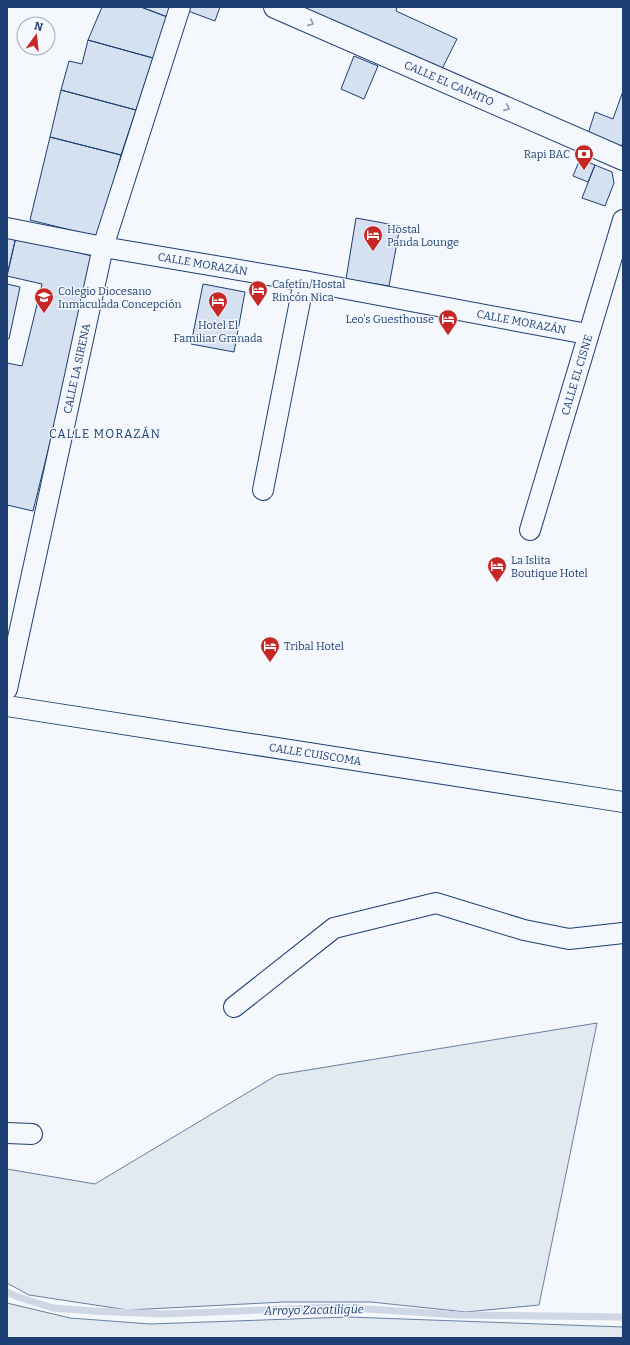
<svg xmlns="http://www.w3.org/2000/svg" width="630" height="1345" viewBox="0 0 630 1345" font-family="Bitter,serif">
  <rect width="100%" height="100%" fill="#f4f7fb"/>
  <!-- green -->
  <path fill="#e3e9f0" stroke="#687fa3" d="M597,1023L539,1305L466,1312L371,1302H284L128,1310L29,1295L7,1283V1169L95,1184L277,1075Z
    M7,1303L70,1318L150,1324L348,1317L623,1327V1338H7Z"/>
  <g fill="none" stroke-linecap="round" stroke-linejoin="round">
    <!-- stream -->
    <path stroke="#cfd7e4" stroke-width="7" d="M7,1292L18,1297L53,1308L93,1311L162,1314L338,1307L459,1315L623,1317"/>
  </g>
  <!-- building -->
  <path fill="#d5e0f0" stroke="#1d3f73" d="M102,7H141L170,18L153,58L88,40Z
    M141,7H173L170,18Z
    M189,7H220L215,21L188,11Z
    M298,7H397L396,11L457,39L442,69Z
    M88,40L153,58L136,110L61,90L69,61L82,64Z
    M354,56L378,66L364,99L341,89Z
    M61,90L136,110L121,155L50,137Z
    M623,91V144L620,146L588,134L595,112L613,119Z
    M50,137L121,155L99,237L30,220Z
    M580,159L595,165L588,182L573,176Z
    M595,165L612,172L614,183L605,206L582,198Z
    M356,218L400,226L389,286L346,279Z
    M7,235L16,237L7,275Z
    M16,237L96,257L33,511L7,505V363L22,366L42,284L7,276Z
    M7,284L20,287L9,339L7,338Z
    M203,284L245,292L234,352L191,344Z"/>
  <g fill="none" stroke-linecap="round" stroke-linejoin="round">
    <defs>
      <g id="minor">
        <path id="s1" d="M7,228L103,247L304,281L587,334"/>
        <path d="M263,490L304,281"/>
        <path id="s2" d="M530,530L623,220"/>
        <path id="s3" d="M7,689L103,247L180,7"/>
        <path id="s4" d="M7,706L623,802"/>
        <path d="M234,1007L334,928L436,903L524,930L569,939L623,933"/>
        <path d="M7,1133L32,1134"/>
      </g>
      <g id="tertiary">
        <path id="s5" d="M275,7L623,159"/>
      </g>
    </defs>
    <!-- minor casing -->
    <use href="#minor" stroke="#1d3f73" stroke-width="22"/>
    <!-- tertiary casing -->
    <use href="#tertiary" stroke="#1d3f73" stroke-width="24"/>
    <!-- minor -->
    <use href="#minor" stroke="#f4f7fb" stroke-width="20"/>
    <!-- tertiary -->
    <use href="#tertiary" stroke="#f4f7fb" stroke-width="22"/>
  </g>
  <!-- one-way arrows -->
  <defs><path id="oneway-chevron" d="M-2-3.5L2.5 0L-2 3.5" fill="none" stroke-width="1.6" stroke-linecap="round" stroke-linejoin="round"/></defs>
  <g stroke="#889bb7">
    <use href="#oneway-chevron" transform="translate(311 23) rotate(24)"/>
    <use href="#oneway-chevron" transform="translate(507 108) rotate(24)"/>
  </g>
  <!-- icons -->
  <defs>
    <symbol id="bank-pin" viewBox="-11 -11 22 30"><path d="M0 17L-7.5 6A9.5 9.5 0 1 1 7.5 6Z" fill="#c62828" stroke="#f4f7fb"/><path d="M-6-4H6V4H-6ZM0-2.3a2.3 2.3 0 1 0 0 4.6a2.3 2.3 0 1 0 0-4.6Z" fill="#fff"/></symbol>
    <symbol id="hotel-pin" viewBox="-11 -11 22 30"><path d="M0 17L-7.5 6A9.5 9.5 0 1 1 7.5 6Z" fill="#c62828" stroke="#f4f7fb"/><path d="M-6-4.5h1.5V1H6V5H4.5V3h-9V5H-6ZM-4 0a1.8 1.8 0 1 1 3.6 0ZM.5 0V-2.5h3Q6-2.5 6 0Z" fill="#fff"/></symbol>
    <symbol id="school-pin" viewBox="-11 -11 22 30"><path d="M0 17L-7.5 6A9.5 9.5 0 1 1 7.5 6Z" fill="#c62828" stroke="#f4f7fb"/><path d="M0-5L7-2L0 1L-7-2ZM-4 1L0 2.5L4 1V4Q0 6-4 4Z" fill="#fff"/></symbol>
  </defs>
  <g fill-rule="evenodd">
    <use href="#bank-pin" x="573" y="143" width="22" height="30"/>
    <use href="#hotel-pin" x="362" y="224" width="22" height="30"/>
    <use href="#hotel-pin" x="247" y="279" width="22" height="30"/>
    <use href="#school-pin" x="33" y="286" width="22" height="30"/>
    <use href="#hotel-pin" x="207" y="290" width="22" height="30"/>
    <use href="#hotel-pin" x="437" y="308" width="22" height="30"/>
    <use href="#hotel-pin" x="486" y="555" width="22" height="30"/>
    <use href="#hotel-pin" x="259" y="635" width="22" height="30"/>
  </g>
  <g text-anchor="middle" stroke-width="3" stroke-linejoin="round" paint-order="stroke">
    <!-- street labels -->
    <g font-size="11" fill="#1d3f73" stroke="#f4f7fb">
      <text dy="4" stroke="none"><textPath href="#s5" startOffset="190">CALLE EL CAIMITO</textPath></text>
      <text dy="4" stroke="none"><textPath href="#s1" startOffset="199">CALLE MORAZÁN</textPath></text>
      <text dy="4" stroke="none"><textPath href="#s1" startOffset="523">CALLE MORAZÁN</textPath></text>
      <text dy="4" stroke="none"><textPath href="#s3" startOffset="328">CALLE LA SIRENA</textPath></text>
      <text dy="4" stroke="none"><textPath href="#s2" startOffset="162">CALLE EL CISNE</textPath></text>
      <text dy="4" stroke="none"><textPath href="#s4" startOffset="312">CALLE CUISCOMA</textPath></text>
    </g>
    <!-- poi labels -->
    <g font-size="11" fill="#1d3f73" stroke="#f4f7fb" text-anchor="start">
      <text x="570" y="158" text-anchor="end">Rapi BAC</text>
      <text x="387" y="233">Hostal<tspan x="387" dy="13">Panda Lounge</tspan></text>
      <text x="272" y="288">Cafetín/Hostal<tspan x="272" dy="13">Rincón Nica</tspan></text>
      <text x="58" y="295">Colegio Diocesano<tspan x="58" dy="13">Inmaculada Concepción</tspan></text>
      <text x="434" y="323" text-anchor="end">Leo's Guesthouse</text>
      <text x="218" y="329" text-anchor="middle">Hotel El<tspan x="218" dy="13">Familiar Granada</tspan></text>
      <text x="511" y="564">La Islita<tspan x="511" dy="13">Boutique Hotel</tspan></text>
      <text x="284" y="650">Tribal Hotel</text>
    </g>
    <!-- neighbourhood labels -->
    <g font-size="12" letter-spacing="1" fill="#1d3f73" stroke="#f4f7fb">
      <text x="105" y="438">CALLE MORAZÁN</text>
    </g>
    <!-- water labels -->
    <g font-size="12" font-style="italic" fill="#1d3f73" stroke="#f4f7fb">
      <text transform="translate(314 1310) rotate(-1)" y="4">Arroyo Zacatiligüe</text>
    </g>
  </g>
  <!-- border -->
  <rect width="630" height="1345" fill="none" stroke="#1d3f73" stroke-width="16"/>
  <!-- north arrow -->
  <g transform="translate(36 36) rotate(15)"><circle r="19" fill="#f4f7fb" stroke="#9eadc5"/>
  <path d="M0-3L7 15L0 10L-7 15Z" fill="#c62828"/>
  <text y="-6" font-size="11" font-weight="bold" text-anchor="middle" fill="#1d3f73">N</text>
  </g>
</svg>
